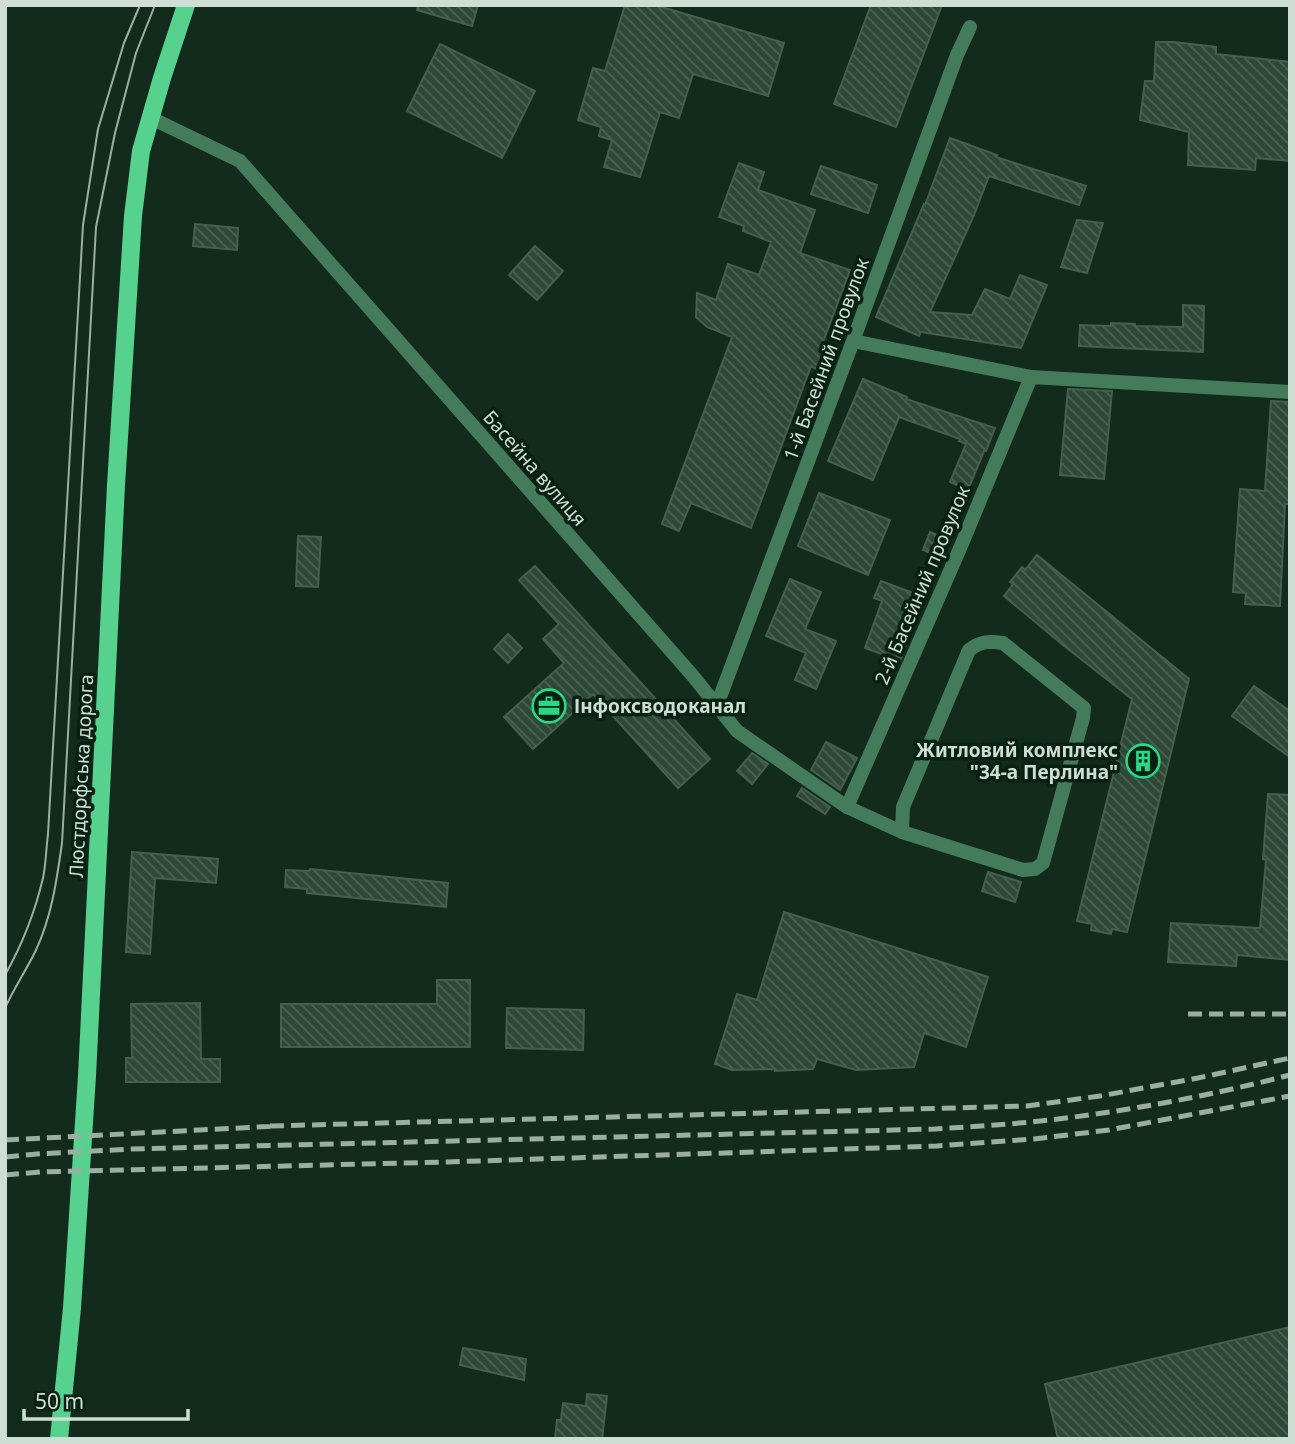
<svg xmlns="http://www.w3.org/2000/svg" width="1295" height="1444" viewBox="0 0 1295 1444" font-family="'Noto Sans',sans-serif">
  <defs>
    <pattern id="building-back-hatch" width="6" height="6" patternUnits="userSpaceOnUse" patternTransform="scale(1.75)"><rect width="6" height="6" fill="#2e4838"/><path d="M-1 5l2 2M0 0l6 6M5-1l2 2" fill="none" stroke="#4b6254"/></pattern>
  </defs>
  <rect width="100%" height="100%" fill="#132b1d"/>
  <!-- building -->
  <path fill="url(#building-back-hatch)" stroke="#455f4e" stroke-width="2" d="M418,5H478L472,26L417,10Z
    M625,5H655L784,43L768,96L693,74L679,118L660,112L640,177L604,167L612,140L599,136L601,127L578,120L593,68L605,71Z
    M871,5H942L896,127L834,104Z
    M1156,42H1173L1216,47V54L1290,62V161L1256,158L1255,170L1188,165L1189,132L1140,120L1145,81H1154Z
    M440,44L535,91L502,158L407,111Z
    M950,138L997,155L996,157L1086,186L1079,205L989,176L974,215L930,312L972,315L985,289L1010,299L1020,275L1047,285L1021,348L921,332L919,336L876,317L924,204L925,205Z
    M739,163L764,172L758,190L815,210L800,253L850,270L823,342L826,343L816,369L811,366L751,528L691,503L679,531L662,524L732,337L707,327L696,317L697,293L716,300L728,264L759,275L771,242L743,231L744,226L719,217Z
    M821,166L877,185L868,213L811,194Z
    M1077,220L1103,223L1087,273L1061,267Z
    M195,224L238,228L237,250L193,246Z
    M535,246L563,271L537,300L509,275Z
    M1183,305L1204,306L1203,352L1079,346L1080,325L1111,326V323L1135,324V326L1183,327Z
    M863,379L907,397L906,399L995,428L986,451H984L968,490L950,482L966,444L959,441L960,439L899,417L873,480L828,461Z
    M1068,389L1112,391L1104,479L1060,475Z
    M1271,401L1290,402V504H1285L1280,606L1245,604L1246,593L1233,592L1240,489L1265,491Z
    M819,493L890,520L868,575L798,546Z
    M930,532L948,540L940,557L923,550Z
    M298,536L321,537L318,587L296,586Z
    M1037,555L1189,679L1127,932L1112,929L1111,934L1091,930L1092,924L1077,921L1132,699L1063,645L1004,596L1013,584L1010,582L1022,567L1025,570Z
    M535,566L710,759L678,788L593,694L533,749L504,717L564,663L543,639L559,624L519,580Z
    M790,579L821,592L805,629L836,641L816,689L795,680L806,653L766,636Z
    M881,581L924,597L900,661L865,648L882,601L874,598Z
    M508,634L522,648L508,663L494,649Z
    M1254,686L1290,711V757L1232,716Z
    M826,742L857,758L840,790L811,770Z
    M752,753L768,764L752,784L737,771Z
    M802,788L830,807L825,814L797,796Z
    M1268,794L1290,795V960L1237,955L1236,966L1168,962L1171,923L1260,928L1266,860L1263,859Z
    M132,852L218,859L216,883L155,878L150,954L126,952Z
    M310,869L448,883L446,907L307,893V889L285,887L286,870L309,871Z
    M988,872L1021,882L1015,902L982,891Z
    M784,912L988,977L966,1047L924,1033L914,1067L856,1070L817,1059L813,1069L775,1071V1069L732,1070L715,1064L737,994L757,1000Z
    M437,980H470V1047H281V1004H437Z
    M200,1003L201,1059H220V1082H126V1058H132L131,1004Z
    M507,1008L584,1010L583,1050L506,1048Z
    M1290,1327V1439H1058L1045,1384Z
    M463,1348L526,1359L524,1380L460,1365Z
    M587,1394L607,1396L602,1439H555L557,1420H561L563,1403L586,1406Z"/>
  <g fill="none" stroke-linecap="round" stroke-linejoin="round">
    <!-- minor -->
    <path stroke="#447b5a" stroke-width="14" d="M151,118L240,161L693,676L737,731L847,807L902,832L1023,870L1035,869L1043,863L1083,718L1084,708L1003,643C989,641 981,641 969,650L903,807L902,832
      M853,341L1031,377L1290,392
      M717,705L853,341L957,55L970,27
      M847,807L961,546L1031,377"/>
    <!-- primary -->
    <path stroke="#56d28e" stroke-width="18" d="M59,1439L72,1308L87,1076L116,485L133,216L141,151L162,78L186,5"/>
    <!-- tram -->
    <path stroke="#9cada2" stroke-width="2" d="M5,975C22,945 35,912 43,878C46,864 46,849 48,834L83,225L98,129L124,43L140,5
      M5,1008C14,988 27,969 36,950C52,916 57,878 62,843L96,227L115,133L136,53L155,5"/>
    <!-- rail -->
    <path stroke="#9cada2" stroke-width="5" stroke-dasharray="14 7" stroke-linecap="butt" d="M1188,1014H1290
      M270,1126L1027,1106L1100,1096L1198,1078L1290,1058
      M5,1140L278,1126
      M5,1157L37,1154L131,1149L935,1129C967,1127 999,1125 1031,1122C1118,1113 1205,1097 1290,1075
      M5,1175L41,1172L447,1162L937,1146L1034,1139L1109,1130L1290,1096"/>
  </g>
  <!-- icons -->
  <defs>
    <symbol id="office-ring" viewBox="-11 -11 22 22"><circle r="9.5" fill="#092113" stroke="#27d885" stroke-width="1.5"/><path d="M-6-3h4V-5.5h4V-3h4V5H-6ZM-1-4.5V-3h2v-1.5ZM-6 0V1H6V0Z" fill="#27d885"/></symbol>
    <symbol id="building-ring" viewBox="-11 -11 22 22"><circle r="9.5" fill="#092113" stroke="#27d885" stroke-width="1.5"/><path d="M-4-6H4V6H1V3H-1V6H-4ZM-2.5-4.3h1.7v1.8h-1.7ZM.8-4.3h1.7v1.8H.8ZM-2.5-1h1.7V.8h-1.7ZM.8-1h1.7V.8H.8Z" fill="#27d885"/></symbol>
  </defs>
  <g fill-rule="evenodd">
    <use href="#office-ring" x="530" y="687" width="38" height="38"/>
    <use href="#building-ring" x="1124" y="742" width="38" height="38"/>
  </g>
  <g text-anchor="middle" stroke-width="7" stroke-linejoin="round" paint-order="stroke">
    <!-- street labels -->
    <g font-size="19" fill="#cfded4" stroke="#092113">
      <text transform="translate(826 359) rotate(-70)" y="7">1-й Басейний провулок</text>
      <text transform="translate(535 468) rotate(49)" y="7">Басейна вулиця</text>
      <text transform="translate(922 585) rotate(-67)" y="7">2-й Басейний провулок</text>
      <text transform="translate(81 776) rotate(-87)" y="7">Люстдорфська дорога</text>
    </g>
    <!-- poi labels -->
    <g font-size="19" font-weight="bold" fill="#cfded4" stroke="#092113" text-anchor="start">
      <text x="574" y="713">Інфоксводоканал</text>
      <text x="1118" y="757" text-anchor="end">Житловий комплекс<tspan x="1118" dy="22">"34-а Перлина"</tspan></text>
    </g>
  </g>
  <!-- border -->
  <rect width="1295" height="1444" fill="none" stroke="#cfded4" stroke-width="14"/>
  <!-- scale -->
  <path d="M24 1409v10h164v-10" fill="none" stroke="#cfded4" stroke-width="3.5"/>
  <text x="35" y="1409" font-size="21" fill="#cfded4" stroke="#092113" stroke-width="5" paint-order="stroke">50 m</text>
</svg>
